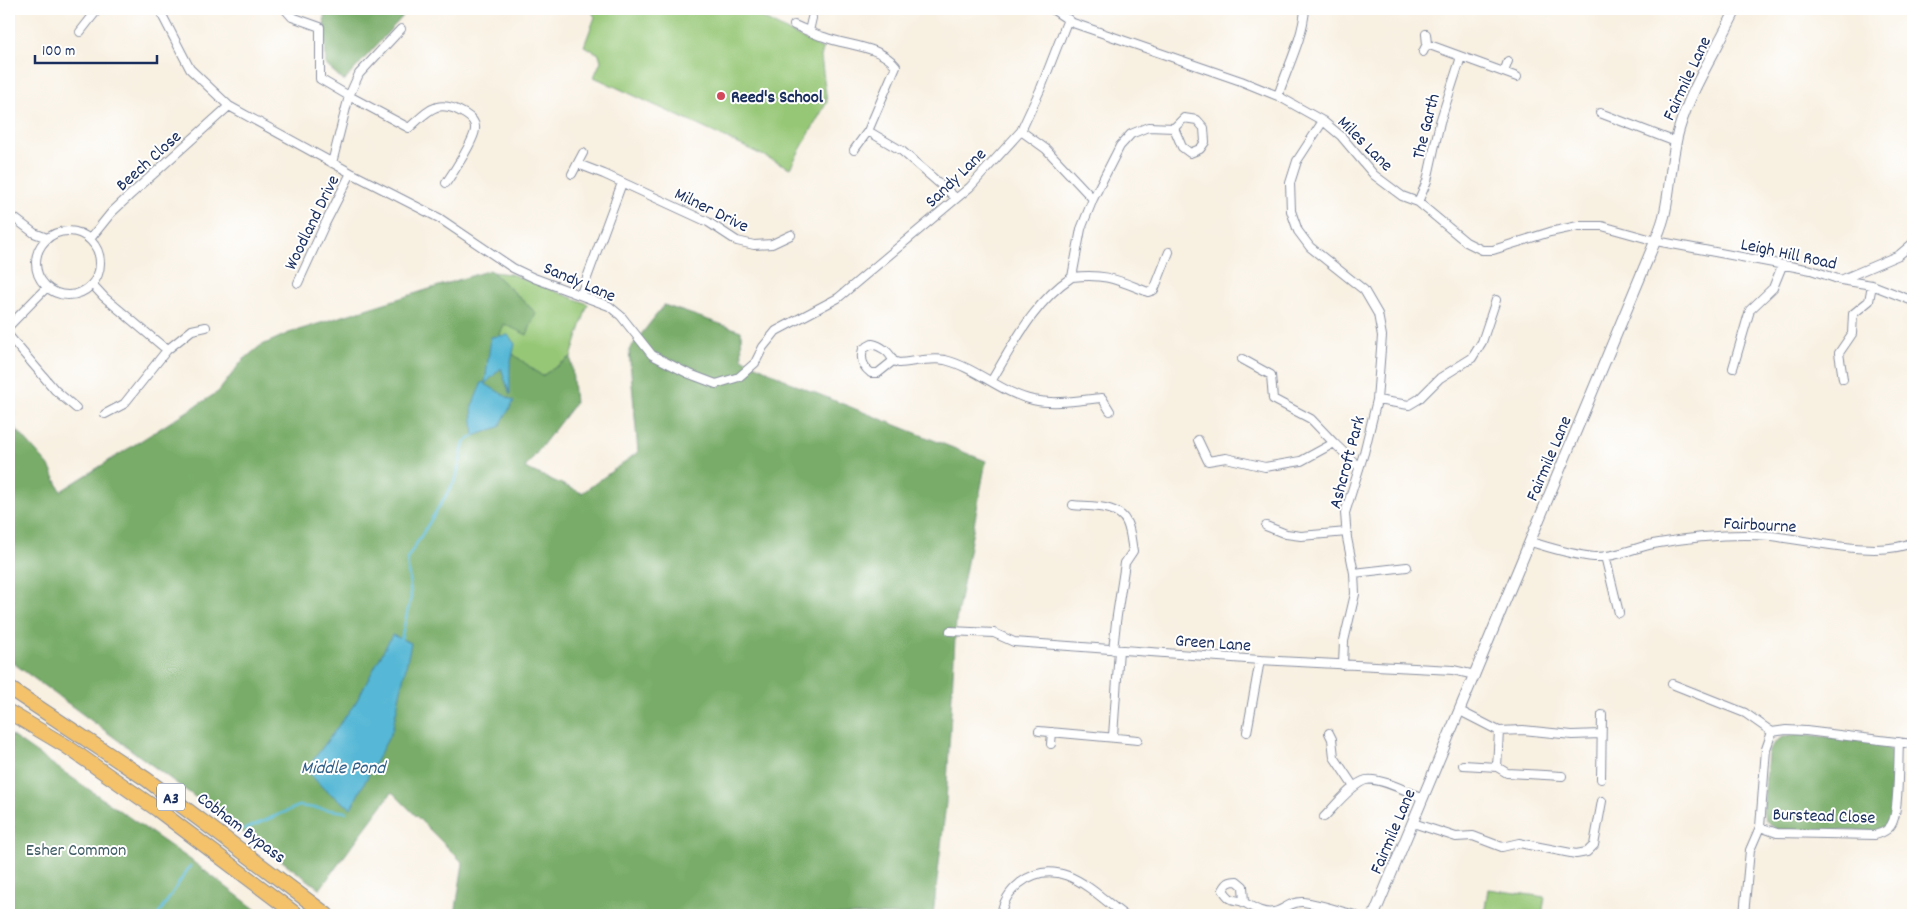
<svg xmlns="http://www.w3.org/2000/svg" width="1922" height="924" viewBox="0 0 1922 924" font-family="Dekko,sans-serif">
  <rect width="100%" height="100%" fill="#fff"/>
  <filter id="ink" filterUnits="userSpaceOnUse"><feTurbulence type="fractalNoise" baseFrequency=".02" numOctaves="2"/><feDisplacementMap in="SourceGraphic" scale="10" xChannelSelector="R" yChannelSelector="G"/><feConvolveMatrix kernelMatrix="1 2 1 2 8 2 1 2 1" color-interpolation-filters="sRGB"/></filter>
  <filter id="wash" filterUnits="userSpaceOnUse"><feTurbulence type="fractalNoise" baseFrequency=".0096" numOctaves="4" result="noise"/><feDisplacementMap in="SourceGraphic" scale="20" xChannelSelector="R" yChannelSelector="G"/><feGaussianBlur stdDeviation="1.12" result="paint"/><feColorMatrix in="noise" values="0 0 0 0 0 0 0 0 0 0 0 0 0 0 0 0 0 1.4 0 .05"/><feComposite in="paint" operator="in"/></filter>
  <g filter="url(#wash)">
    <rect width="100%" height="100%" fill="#f8f0e1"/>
    <!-- green -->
    <path fill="#96c776" stroke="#587b6a" d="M593,9H745L823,49L821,57L827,102L790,168L594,77L601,61L599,54L584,46L595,17L592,12Z
      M492,272L511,274L588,304L571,357L542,376L497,342L504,324L536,313Z
      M1488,889L1545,897L1542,915H1484Z"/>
    <!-- forest -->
    <path fill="#78ac67" stroke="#4a6e62" d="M324,9H386L403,16L344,81L326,65Z
      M490,270L536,313L527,335L504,324L497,342L542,376L571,357L575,403L525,468L582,493L638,452L629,350L664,305L741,331L742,358L798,386L986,461L956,621L946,803L933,915H455L463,863L392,792L320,889L9,660V421L49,466L61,491L218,392L242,361L260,346L289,333Z
      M9,734L188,858L263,915H9Z
      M1801,734L1882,743L1891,751L1894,762L1893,813L1887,825L1874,831L1783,830L1776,829L1765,820L1763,812L1768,753C1775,737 1785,735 1801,734Z"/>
    <!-- water -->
    <path fill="#57b8d6" stroke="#39749a" d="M508,335L515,344L510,366V395L501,368L485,384L514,401L499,427L474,436L472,406L482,382L485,383L491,337Z
      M392,635L411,643L392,731L351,808L325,790L306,770L356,702Z"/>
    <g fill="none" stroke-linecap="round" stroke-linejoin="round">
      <!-- stream -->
      <path stroke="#57b8d6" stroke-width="2.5" d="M401,639L411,597L407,559L456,479L464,442L474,436
        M245,829L299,806L346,812
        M158,915L190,866"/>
    </g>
  </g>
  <g filter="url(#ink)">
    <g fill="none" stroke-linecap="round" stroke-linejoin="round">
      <defs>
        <path id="minor" d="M159,9L190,69L229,106L351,173L439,218L513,268L534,278L609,306L621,316L652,355L687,373L716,384L739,377L755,363L763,347L776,331L838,298L970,187L1021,131L1041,88L1068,19
          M285,9L292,17L320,27V79L349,96L332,163
          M1052,9L1073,23L1241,81L1278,96L1323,121L1341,136L1374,175L1402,196L1418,202L1466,242L1482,250H1493L1550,232L1578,226H1602L1656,241L1811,270L1841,280L1872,285L1913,301
          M794,25C804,29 814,34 824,37C847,46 879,45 896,66L868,131L854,150
          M401,29L359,74L349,96L409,128C429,110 438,97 465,114C470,117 476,122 475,129C475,139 453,173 446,183
          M809,31L812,18
          M80,32L98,9
          M1427,44L1517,77
          M1423,52L1427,44L1426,34
          M1504,72L1508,61
          M1278,96C1287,68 1303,38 1305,9
          M1600,113L1676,142
          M1323,121L1297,161L1290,183L1291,211L1298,231L1310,247L1364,290L1378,314L1382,336L1377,400L1364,453L1345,513L1347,538L1354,573L1355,594L1344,641L1343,665
          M868,131L902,151L956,198
          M578,164L604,174L708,222L737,241L754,245L772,244L791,235
          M572,174L583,153
          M1093,199L1120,146L1131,134L1148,127L1174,128L1184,118L1197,120L1204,128L1205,142L1200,149L1190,153L1182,147L1174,128
          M1418,202L1427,181L1440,122L1461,57
          M9,214L34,233L47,238
          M36 263a32 32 0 1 1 64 0a32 32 0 1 1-64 0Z
          M90,239L111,213L129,196L229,106
          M1072,277C1106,273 1117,280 1148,292L1154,290L1169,252
          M1843,279L1899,255L1913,243
          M298,283L325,224L351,173
          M92,284L104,297L167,350
          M581,294L622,183
          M9,326L47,287
          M9,336L55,390L76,408
          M1242,359L1271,375L1273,399L1311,419L1334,443L1359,467
          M893,361C890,352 881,346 872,344L863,349C860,359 863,367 871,373H878L893,361L899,363C913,362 931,357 945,360C977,368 1001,393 1033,400C1055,405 1080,400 1102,398L1110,411
          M1733,368L1750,310L1773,288L1782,266
          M1843,379L1839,353L1852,334L1853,314L1869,301L1872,285
          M992,380C1014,343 1035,301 1072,277L1081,229L1093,199L1046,149L1021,131
          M1377,400L1409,405L1419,399L1440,378L1472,358L1482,342L1496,300
          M105,414L124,404L167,350L192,330L206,327
          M1198,440L1208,461L1226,458L1265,467L1301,461L1334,443
          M1073,505C1090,507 1119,504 1127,523C1131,532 1131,542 1133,551L1125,563L1116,622L1113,650
          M1266,526L1286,534L1301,536L1347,532
          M1531,542C1551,548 1572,555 1594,557C1613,558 1634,548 1653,544C1692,537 1731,533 1771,536C1809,540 1879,559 1913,542
          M1605,556L1619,613
          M1354,573L1407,567
          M950,631L994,633L1014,642L1260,660L1453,670L1475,675
          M1672,684L1745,713L1772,732L1786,730L1806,731L1913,744
          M1460,711L1499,731L1523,730L1572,735L1601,734
          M1039,731L1138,740
          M1247,732L1260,660
          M1329,733L1332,739L1334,757L1354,787
          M1113,736L1119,650
          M1051,744L1052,732
          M1463,765L1497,767L1499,731
          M1497,767L1507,773L1562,776
          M1601,779L1602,715
          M1324,817C1334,807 1353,783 1366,780C1380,777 1410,793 1423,798
          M1413,823L1456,837L1473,836L1502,847L1519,843L1576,854L1587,852L1594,845L1602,801
          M1760,827L1766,749L1772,732
          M1244,903L1243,886L1237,881C1229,881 1227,883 1223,890C1233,905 1234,897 1245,903C1254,908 1263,914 1274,912C1284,910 1291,901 1303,902C1321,904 1338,911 1355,915
          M1001,915C1003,901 1009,892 1020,883C1059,853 1093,892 1124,915
          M1744,915L1750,850L1760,827L1777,833L1875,835C1883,833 1890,830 1893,821C1899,807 1898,760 1899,742"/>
        <path id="tertiary" d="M1374,915L1654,244C1658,234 1663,223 1665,212C1671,184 1671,156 1679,129C1692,86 1717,49 1736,9"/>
        <path id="trunk" d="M9,688L146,779L327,915
          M9,712L66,746L158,810L297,915"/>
      </defs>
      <!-- minor casing -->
      <use href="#minor" stroke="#8a90a0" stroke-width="10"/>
      <!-- tertiary casing -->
      <use href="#tertiary" stroke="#8a90a0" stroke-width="12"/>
      <!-- trunk casing -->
      <use href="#trunk" stroke="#8a90a0" stroke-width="16"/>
      <!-- minor -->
      <use href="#minor" stroke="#fff" stroke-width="8"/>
      <!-- tertiary -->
      <use href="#tertiary" stroke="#fff" stroke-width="10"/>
      <!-- trunk -->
      <use href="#trunk" stroke="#f4c26a" stroke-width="14"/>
    </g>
  </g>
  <!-- markers -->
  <circle fill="#d1495b" stroke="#fff" stroke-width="2" cx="721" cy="96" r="5"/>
  <g text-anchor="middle" stroke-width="4" stroke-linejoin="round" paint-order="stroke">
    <!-- shield labels -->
    <rect fill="#fff" stroke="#5f6d8e" stroke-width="1" x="157" y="783.5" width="28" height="27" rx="4"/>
    <g font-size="16" font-weight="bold" fill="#1b2f5e">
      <text x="171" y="803">A3</text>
    </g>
    <!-- street labels -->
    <g font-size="18" fill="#1b2f5e" stroke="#fff">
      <text transform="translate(1686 78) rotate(-65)" y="6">Fairmile Lane</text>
      <text transform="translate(1425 126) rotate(-76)" y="6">The Garth</text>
      <text transform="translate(1366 143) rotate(45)" y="6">Miles Lane</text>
      <text transform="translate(148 160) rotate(-42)" y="6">Beech Close</text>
      <text transform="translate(955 177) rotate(-44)" y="6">Sandy Lane</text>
      <text transform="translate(712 209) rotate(26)" y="6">Milner Drive</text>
      <text transform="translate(311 222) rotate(-64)" y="6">Woodland Drive</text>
      <text transform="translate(1789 253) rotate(12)" y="6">Leigh Hill Road</text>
      <text transform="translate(580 281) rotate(23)" y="6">Sandy Lane</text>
      <text transform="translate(1548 458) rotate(-67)" y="6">Fairmile Lane</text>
      <text transform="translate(1346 462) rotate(-75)" y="6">Ashcroft Park</text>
      <text transform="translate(1760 524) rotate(3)" y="6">Fairbourne</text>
      <text transform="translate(1213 642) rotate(4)" y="6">Green Lane</text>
      <text transform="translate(1824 815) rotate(2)" y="6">Burstead Close</text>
      <text transform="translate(242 827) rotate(37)" y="6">Cobham Bypass</text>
      <text transform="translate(1392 831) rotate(-67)" y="6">Fairmile Lane</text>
    </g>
    <!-- poi labels -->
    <g font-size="18" font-weight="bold" fill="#1b2f5e" stroke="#fff" text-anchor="start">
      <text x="731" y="102">Reed's School</text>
    </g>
    <!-- park labels -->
    <g font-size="18" fill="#405d65" stroke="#fff">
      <text x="76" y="855">Esher Common</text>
    </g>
    <!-- water labels -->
    <g font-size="19" font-style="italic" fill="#305f88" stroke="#fff">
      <text x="343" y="773">Middle Pond</text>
    </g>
  </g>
  <!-- margin -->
  <rect width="1922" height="924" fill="none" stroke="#fff" stroke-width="30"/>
  <!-- scale -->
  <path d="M35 55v8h122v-8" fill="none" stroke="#1b2f5e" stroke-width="2.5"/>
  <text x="42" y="55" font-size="15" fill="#1b2f5e" stroke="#ffffff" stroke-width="4" paint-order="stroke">100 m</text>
</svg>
